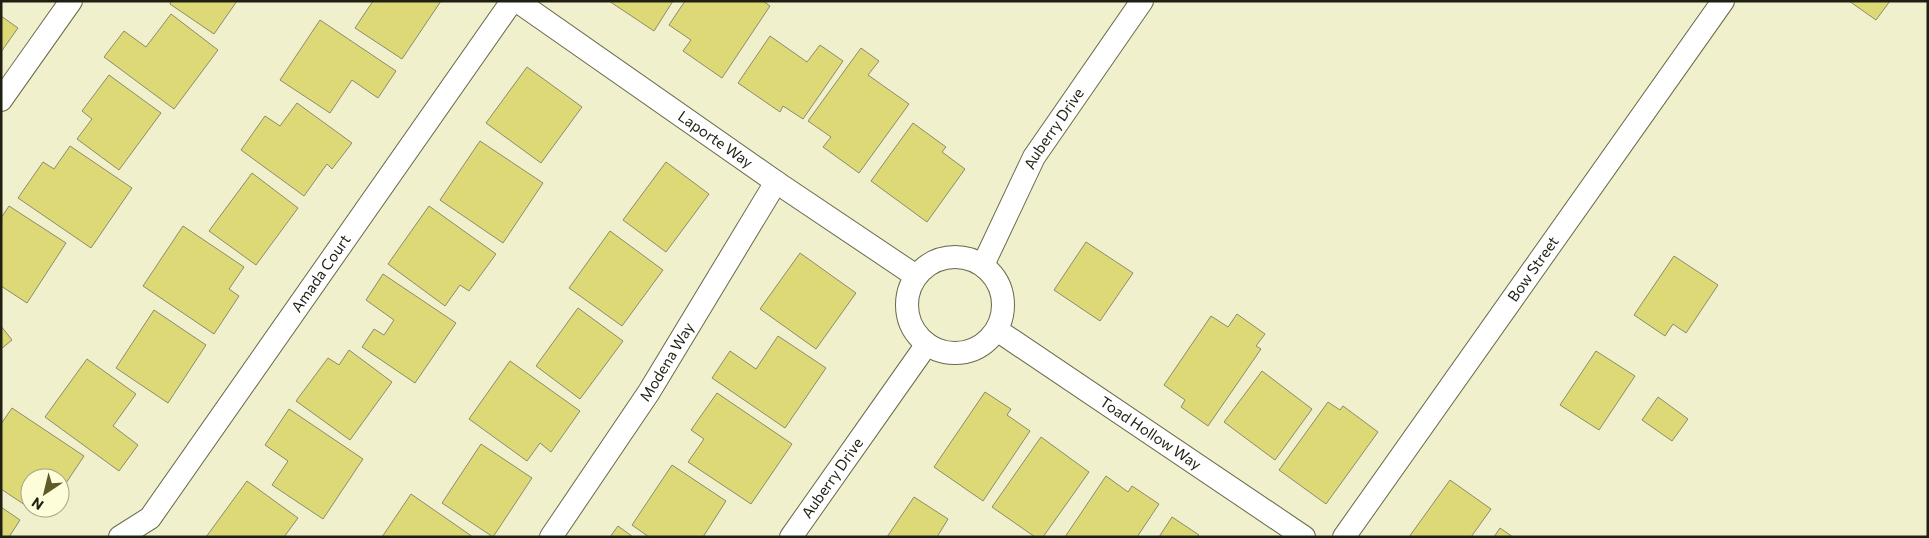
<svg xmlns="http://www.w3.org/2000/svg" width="1929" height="538" viewBox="0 0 1929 538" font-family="Commissioner,sans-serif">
  <rect width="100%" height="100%" fill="#f1f0cd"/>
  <!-- building -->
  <path fill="#ded977" stroke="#8c8b6c" d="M171,1H237L214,34L170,4Z
    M373,1H441L402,59L355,28Z
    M609,1H673L654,31Z
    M685,1H763L770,6L722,78L683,51L691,40L669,25Z
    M1849,1H1890L1876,20Z
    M171,14L218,50L174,109L104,57L124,31L146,47Z
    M1,16L18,28L1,52Z
    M320,20L396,71L378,98L352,80L330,113L280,80Z
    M770,36L807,62L820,45L843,61L803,119L783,106L780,112L738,83Z
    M861,48L879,61L868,75L909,104L859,173L823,147L831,137L808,121Z
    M527,67L582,107L541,163L486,123Z
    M109,75L161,113L119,170L77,139L92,119L82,111Z
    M297,103L352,143L332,169L327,164L304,196L241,150L265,116L280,126Z
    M913,123L946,147L942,152L965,169L927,222L871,181Z
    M480,141L543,183L503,243L440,200Z
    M70,146L132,188L91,248L18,198L43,162L54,169Z
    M666,162L709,194L666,252L623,220Z
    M252,173L298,208L256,265L209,231Z
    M9,206L66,243L27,303L1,286V218Z
    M429,206L496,254L469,291L460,285L445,306L388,264Z
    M183,226L244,267L229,289L239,296L214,334L143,286Z
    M610,231L663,270L622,326L569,288Z
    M1086,242L1133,273L1100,321L1054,290Z
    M800,253L856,293L816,349L760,309Z
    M1674,256L1718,285L1686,333L1673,324L1665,336L1634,315Z
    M383,274L456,323L415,383L362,347L374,329L384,335L394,320L366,300Z
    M578,308L623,341L580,399L536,366Z
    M154,310L206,345L168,403L116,368Z
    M1237,314L1265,334L1256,346L1261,349L1208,426L1181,407L1185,400L1164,385L1211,316L1228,327Z
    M1,326L12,340L1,349Z
    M778,336L826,368L785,428L712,378L730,351L756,369Z
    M349,350L392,382L350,440L296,401L328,358L339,365Z
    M1596,351L1635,376L1599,430L1560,405Z
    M87,359L136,394L113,426L138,445L119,471L45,417Z
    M510,361L580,411L551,452L540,443L527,461L469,419Z
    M1262,371L1312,409L1275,460L1224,422Z
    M985,392L1011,409L1007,415L1030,431L983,501L934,467Z
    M717,393L792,444L751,504L688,462L704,439L691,430Z
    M1658,397L1688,419L1672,441L1642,420Z
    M1328,402L1340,410L1343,406L1378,432L1326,504L1279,470Z
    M12,408L84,456L60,492V478H30L31,509L1,489V424Z
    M289,409L363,459L323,519L272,485L288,461L265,445Z
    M1041,437L1089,472L1043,537H1035L992,507Z
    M481,444L532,478L493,537L442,503Z
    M672,465L726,501L703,537H649L632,525Z
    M1106,476L1128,492L1132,486L1159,504L1137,537H1065Z
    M1450,480L1491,509L1471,537H1409Z
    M247,481L298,518L284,537H206Z
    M411,494L473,537H382Z
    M914,497L948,519L937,537H887Z
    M1,507L20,520L9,537H1Z
    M1172,517L1199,535L1197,537H1159Z
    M618,526L633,537H610Z
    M1500,528L1513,537H1494Z"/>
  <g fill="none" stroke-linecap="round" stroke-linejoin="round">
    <defs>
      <g id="street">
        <path id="s1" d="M517,1L776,182L916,276"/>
        <path d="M1,100L71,1"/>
        <circle cx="955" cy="305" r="48"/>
        <path id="s2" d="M983,265L1034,157L1142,1"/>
        <path id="s3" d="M997,330L1304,537"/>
        <path id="s4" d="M120,537L150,518L512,1"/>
        <path id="s5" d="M551,537L649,392L776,182"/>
        <path id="s6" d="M791,537L927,344"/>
        <path id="s7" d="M1344,537L1723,1"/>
      </g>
    </defs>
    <!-- street casing -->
    <use href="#street" stroke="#6a694a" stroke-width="24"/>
    <!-- street -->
    <use href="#street" stroke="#fff" stroke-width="22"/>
  </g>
  <g text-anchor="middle" stroke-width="4.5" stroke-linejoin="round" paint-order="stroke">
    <!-- street labels -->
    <g font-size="15" fill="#1f1f12" stroke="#fefdda">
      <text dy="5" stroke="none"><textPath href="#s2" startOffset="154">Auberry Drive</textPath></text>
      <text dy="5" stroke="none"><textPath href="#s1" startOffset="242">Laporte Way</textPath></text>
      <text dy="5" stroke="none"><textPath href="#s7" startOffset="328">Bow Street</textPath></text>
      <text dy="5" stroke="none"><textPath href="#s4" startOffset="334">Amada Court</textPath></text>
      <text dy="5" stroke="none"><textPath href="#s5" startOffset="210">Modena Way</textPath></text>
      <text dy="5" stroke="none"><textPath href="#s3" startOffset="185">Toad Hollow Way</textPath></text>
      <text dy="5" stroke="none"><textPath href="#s6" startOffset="72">Auberry Drive</textPath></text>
    </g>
  </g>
  <!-- border -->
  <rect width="1929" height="538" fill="none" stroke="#1f1f12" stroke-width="5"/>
  <!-- north arrow -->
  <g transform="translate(45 493) rotate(215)"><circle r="24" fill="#fefdda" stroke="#a5a48a"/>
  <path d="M0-4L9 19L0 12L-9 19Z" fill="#5e5b28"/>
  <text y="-8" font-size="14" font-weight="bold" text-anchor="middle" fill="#1f1f12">N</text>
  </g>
</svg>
